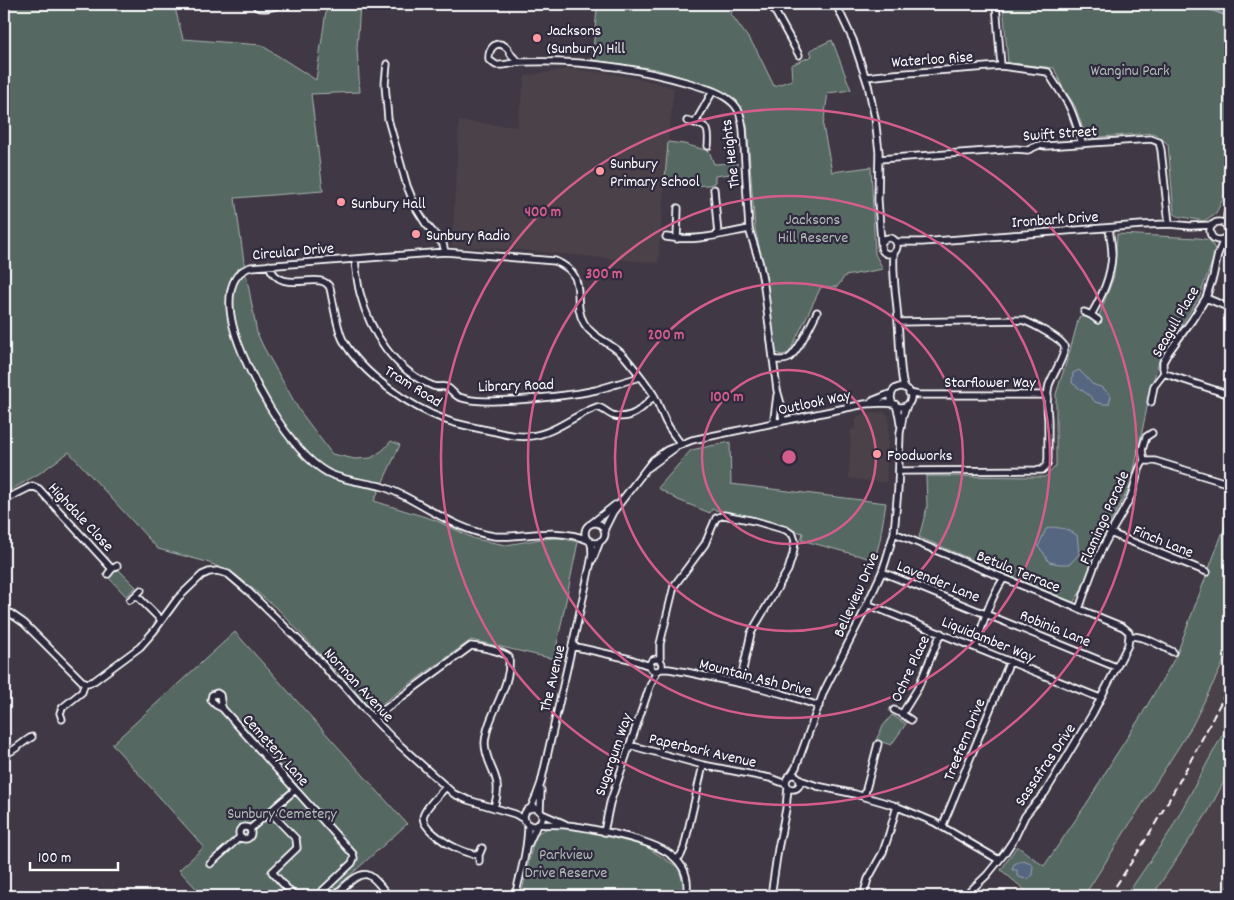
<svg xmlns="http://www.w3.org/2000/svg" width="1234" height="900" viewBox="0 0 1234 900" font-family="Dekko,sans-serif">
  <rect width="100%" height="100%" fill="#403844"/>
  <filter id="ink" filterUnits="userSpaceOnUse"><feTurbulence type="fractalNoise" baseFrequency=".02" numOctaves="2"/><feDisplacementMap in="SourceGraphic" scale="10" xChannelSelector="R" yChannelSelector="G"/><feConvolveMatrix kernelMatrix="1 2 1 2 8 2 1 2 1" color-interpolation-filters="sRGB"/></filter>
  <g filter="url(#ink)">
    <!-- built -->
    <path fill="#4c4249" d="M568,69L607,73L649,81L674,88L668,142L658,263L522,250L452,246L459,121L517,127L525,76Z
      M884,412L889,416L886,484V483L849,478L851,430L855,429L856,418L861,415Z
      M1230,649V721L1169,833L1126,896H1084L1192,726Z
      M1230,770V896H1152L1208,812Z"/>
    <!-- green -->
    <path fill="#546862" stroke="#aab4b0" d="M4,4H174L183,39L261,45L316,80L327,4H360L357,49L360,92L311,94L323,191L235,198L244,262L257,333L264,348L299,410L332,454L355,459L371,458L383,450L391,441L400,445L374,501L435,520L475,539L506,545L541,539L560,538L578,542L554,659L471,640L372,711L280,611L236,575L207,562L158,549L69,452L40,473L4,494Z
      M570,4H742L732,11L731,14L756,49L774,86L792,80L791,65L812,56L810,50L832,40L851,90L828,93L823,126L832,172L871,167L875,254L883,269L845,276L837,287H821L789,353L782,355L776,353L765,271L755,229L747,125L740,107L727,94L709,86L656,69L592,60L597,9L570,6Z
      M1003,4H1230V185L1216,213L1204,221L1177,216L1174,213L1168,144L1154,133L1087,138L1085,135L1075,106L1062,86L1054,68L1008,63Z
      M668,142L684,144L709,151L714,164L737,163L738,173L715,176V182L710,185L679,186L665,179Z
      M1117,234L1198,238L1210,240L1216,251L1199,298L1160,358L1151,388L1131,485L1105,532L1087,582L1073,603L919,537L927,507L926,476L1045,477L1056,466V394L1069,354L1079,317L1099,316L1114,276Z
      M730,442L731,484L886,503L880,540L875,560L801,540L803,533L712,509L710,513L678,500L658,488L691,450Z
      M1230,513V649L1192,726L1084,896H1022L1026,891L1001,870L1017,846L1044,866L1089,800L1114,758L1141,716L1176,656Z
      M118,569L136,587L126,596L108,577Z
      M235,632L407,824L327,896H203L179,870L204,847L112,744Z
      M892,715L906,724L891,745L876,740L883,726Z
      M1230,721V770L1208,812L1152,896H1126L1169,833Z
      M557,824L645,846L679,868L685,892L684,896H521L535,834Z"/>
    <!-- water -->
    <path fill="#556680" stroke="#99a3b3" d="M1079,370L1086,377L1092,384L1103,388L1111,396L1109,404H1103L1095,402L1090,396L1072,383L1073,373Z
      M1053,527L1066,529L1077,535L1079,554L1070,564H1059L1049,562L1043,552L1038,547L1046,529Z
      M1023,860L1031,863L1033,866L1032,875L1027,879L1022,878L1017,876V870H1012L1014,864Z"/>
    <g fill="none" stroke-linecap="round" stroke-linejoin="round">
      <!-- stream -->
      <path stroke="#99a3b3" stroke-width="2" d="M1196,4L1230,17"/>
      <defs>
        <path id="street" d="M256,4L257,7C265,10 275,6 283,4
          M771,4L799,55
          M836,4L853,40L868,85L875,118L879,152L878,200L881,243
          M996,4L1001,66
          M520,62C518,61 514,58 513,57C510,54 509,49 506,47C496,39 488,49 489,60L496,65C505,66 514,62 522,62C579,60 635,67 689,83C705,88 722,92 734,104C740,110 742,120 743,129L749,229L759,261L764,286L777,390L781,404L783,421
          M387,64L385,84L388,119L407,186L416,208L426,224L443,244L445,252
          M866,77L894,74L1001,66L1048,72C1054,84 1063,94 1069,106C1075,118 1078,131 1082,144
          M687,121C706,126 710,125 708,146
          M695,123L713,91
          M879,159L1016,149L1028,150L1039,145L1046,146L1151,139L1159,142L1161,150L1169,224
          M714,189L718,235
          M1210 231a9 9 0 1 1 18 0a9 9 0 1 1-18 0Z
          M1227,226V215L1230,205
          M666,237C695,242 722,234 749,229
          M881 246a8 8 0 1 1 16 0a8 8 0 1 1-16 0Z
          M677,239L678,208
          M897,242H922L1142,225L1169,224L1190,226L1213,225
          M894,253C892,276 897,299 898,322C900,344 899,366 904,388
          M355,259C356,270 357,282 360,293C370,332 394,370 433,386C438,388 443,385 448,388C452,390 454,395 459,397C477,403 498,401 516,400C543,398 569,396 596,390C611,386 625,381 640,377
          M269,265C280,298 321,268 330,288C333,301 337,329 343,340C362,374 410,407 446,420C459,425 473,427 487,430C502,433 516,438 531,436C556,433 574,415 597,407C603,408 606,412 612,415C630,422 643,408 654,396
          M1206,298L1230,308
          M1084,312L1091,315L1098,320
          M1091,315C1102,296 1111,277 1112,255C1112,246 1110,237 1109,228
          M898,322L1022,320C1031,323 1062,339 1064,346C1067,353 1052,376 1049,385C1046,397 1047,409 1048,420C1048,433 1048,446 1048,459L1047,465L1042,470L899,471
          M773,360C779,360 785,361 789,358C798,352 812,322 817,312
          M1164,373L1163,368V362L1168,353L1192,320L1206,298L1213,277L1218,254L1224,239
          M1164,373L1166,374L1230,395
          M891 397a10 10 0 1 1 20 0a10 10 0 1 1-20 0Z
          M909,393L919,395H1048
          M872,401L892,393
          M1151,402L1154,386L1164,373
          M896,405L899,416L900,424
          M775,423L774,418L777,395
          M1144,461H1155L1230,484
          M648,468L675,448
          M4,500L32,486L39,489L112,569
          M585 533a10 10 0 1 1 20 0a10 10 0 1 1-20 0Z
          M591,524L615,505
          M604,530L613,512L653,460L667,450L692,440L865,404L884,403L895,404
          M894,533L1123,627L1129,632V636
          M1110,533L1207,572
          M588,540C566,531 546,533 524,535C514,536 504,537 494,536C461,531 433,511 404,496C396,492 388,488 380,486C362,482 345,481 328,473C289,452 244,369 233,326C228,306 226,274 251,267L445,252L555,261C591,276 570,299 584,323C593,339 613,343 625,357C635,369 647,384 655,397C658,404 661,411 664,418C668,428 675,436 681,444
          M593,559L600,541
          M882,572L1116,667
          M108,574L112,569L117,566
          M136,595L161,620
          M130,600L136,595L141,590
          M867,604L1100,698
          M4,609L24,623L82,681L85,682
          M1079,609C1086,590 1092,569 1101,551C1110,532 1122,515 1131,496C1136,485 1136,470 1144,461L1142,450L1146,437L1152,433
          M1129,636C1145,636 1159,645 1173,652
          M572,646L630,659L650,666
          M976,648C983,622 989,601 1004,578
          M650 665a6 6 0 1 1 12 0a6 6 0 1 1-12 0Z
          M660,660V644L674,586L705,544L716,518L724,515L755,521L786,530L793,535L795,541L793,554L788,570L751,633L740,683
          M661,669H669L686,672L761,688L783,694L819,706
          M85,682L88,683L94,681L140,647L154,631L178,598L202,575L209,572L217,571L228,574L248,591L318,659L333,677L342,683L368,713L392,738L454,794L468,800L515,814L525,820
          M222,708L220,695L217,693L212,695L211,700L216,705L222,708L353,854L354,858L352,863L317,896
          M894,710L902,714L911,720
          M902,714L918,688L941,633
          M373,718L471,646C482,647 501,651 509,657C512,688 487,714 485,743C485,756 491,765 495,776C499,786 497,798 494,807
          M62,719L60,713L62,708L82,692L85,682
          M629,745L703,765L770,778L786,784
          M4,754C14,752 22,742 32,737
          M786 782a7 7 0 1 1 14 0a7 7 0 1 1-14 0Z
          M791,775L796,767L824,691L859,622L882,572L886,560L894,533L898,489L900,433L903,416L907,405
          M800,780L817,786L855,794L893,805L934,822L999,860
          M446,787C439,795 428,804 424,814C418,826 447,844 456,848C464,852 471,854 479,855
          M864,797L878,744
          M524 817a9 9 0 1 1 18 0a9 9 0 1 1-18 0Z
          M531,808L537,794L541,783L587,580C589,568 595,553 590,541
          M540,811L541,790
          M270,812L296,839L297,848L272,872L294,896
          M542,814L565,824
          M539,824C548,825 557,824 566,825C581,826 597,830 611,833C643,841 696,851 686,896
          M239 833a6 6 0 1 1 12 0a6 6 0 1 1-12 0Z
          M942,827L1010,661
          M250,829L295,790
          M604,832L610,803L650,686L657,671
          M529,843L537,825
          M677,859L681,855L684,848L703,765
          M479,861V855L482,848
          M210,864L240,837
          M334,896C343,889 359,869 370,876C376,879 384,891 389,896
          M515,896C521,872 528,848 528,824
          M771,896L778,849L786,809L788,787
          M863,896L868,879L883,852L889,834L897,806
          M965,896L987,875L1004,854L1014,839L1025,816L1033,806L1045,793L1093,713L1128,645L1129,636
          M1228,896L1230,891"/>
      </defs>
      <!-- street casing -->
      <use href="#street" stroke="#fff" stroke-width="9"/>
      <!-- street -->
      <use href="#street" stroke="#2f2a3d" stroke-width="5.5"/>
      <!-- rail -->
      <path stroke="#fff" stroke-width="2" stroke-dasharray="8 4" stroke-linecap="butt" d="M1109,896C1156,828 1193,758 1230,684"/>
    </g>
  </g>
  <!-- distance rings -->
  <g fill="none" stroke="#d45d8c" stroke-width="2.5">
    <circle cx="789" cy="457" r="87"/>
    <circle cx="789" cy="457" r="174"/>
    <circle cx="789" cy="457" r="261"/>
    <circle cx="789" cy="457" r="348"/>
  </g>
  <!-- markers -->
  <g fill="#ff9aa2" stroke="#2f2a3d" stroke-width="2">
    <circle cx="537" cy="38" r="5"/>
    <circle cx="600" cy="171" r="5"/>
    <circle cx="341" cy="202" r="5"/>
    <circle cx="416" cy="234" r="5"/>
    <circle cx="877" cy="454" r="5"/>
  </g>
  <g text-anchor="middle" stroke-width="4.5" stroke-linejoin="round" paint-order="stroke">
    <!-- poi labels -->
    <g font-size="16" fill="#fff" stroke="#2f2a3d" text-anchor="start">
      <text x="547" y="35">Jacksons<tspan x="547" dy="18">(Sunbury) Hill</tspan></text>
      <text x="610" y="168">Sunbury<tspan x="610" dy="18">Primary School</tspan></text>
      <text x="351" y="208">Sunbury Hall</text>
      <text x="426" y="240">Sunbury Radio</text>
      <text x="887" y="460">Foodworks</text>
    </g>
    <!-- street labels -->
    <g font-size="16" fill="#fff" stroke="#2f2a3d">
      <text transform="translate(932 58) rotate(-4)" y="6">Waterloo Rise</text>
      <text transform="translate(1060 132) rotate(-4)" y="6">Swift Street</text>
      <text transform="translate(729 154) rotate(-97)" y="6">The Heights</text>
      <text transform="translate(1055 218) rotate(-4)" y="6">Ironbark Drive</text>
      <text transform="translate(293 250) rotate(-5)" y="6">Circular Drive</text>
      <text transform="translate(1174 321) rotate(-60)" y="6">Seagull Place</text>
      <text x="990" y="387">Starflower Way</text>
      <text transform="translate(516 384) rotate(-2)" y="6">Library Road</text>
      <text transform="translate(414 385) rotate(32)" y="6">Tram Road</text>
      <text transform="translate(814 401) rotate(-12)" y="6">Outlook Way</text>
      <text transform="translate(82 516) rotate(47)" y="6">Highdale Close</text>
      <text transform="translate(1103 517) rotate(-66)" y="6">Flamingo Parade</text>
      <text transform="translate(1164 540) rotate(22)" y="6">Finch Lane</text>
      <text transform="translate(1019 570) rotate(22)" y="6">Betula Terrace</text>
      <text transform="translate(939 580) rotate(22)" y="6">Lavender Lane</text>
      <text transform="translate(855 594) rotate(-66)" y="6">Belleview Drive</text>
      <text transform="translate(1056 627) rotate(22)" y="6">Robinia Lane</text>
      <text transform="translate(989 638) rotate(22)" y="6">Liquidamber Way</text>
      <text transform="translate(909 668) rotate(-65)" y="6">Ochre Place</text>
      <text transform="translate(756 676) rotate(14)" y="6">Mountain Ash Drive</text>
      <text transform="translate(551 678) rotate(-77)" y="6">The Avenue</text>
      <text transform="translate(360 684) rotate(47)" y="6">Norman Avenue</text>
      <text transform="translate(963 739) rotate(-68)" y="6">Treefern Drive</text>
      <text transform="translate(277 749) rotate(48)" y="6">Cemetery Lane</text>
      <text transform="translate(703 749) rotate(13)" y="6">Paperbark Avenue</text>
      <text transform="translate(612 754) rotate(-71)" y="6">Sugargum Way</text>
      <text transform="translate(1044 764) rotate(-56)" y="6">Sassafras Drive</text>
    </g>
    <!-- park labels -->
    <g font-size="16" fill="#b2bbb8" stroke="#2f2a3d">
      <text x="1130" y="75">Wanginu Park</text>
      <text x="813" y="224">Jacksons<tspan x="813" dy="18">Hill Reserve</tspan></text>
      <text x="282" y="818">Sunbury Cemetery</text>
      <text x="566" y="859">Parkview<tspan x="566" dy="18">Drive Reserve</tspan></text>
    </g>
  </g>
  <circle cx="789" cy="457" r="8" fill="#d45d8c" stroke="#2f2a3d" stroke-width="2.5"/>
  <g font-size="15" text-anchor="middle" font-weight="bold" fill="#d45d8c" stroke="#2f2a3d" stroke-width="4.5" stroke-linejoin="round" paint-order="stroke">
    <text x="543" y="216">400 m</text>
    <text x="604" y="278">300 m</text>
    <text x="666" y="339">200 m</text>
    <text x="727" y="401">100 m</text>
  </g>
  <!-- margin -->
  <rect width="1234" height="900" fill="none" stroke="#2f2a3d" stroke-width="20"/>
  <rect x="10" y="10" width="1214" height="880" fill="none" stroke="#fff" stroke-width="2" filter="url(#ink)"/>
  <!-- scale -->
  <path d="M30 862v8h88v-8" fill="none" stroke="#ffffff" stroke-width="2.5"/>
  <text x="38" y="862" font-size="15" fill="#ffffff" stroke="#2f2a3d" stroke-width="4" paint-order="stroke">100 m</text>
</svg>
